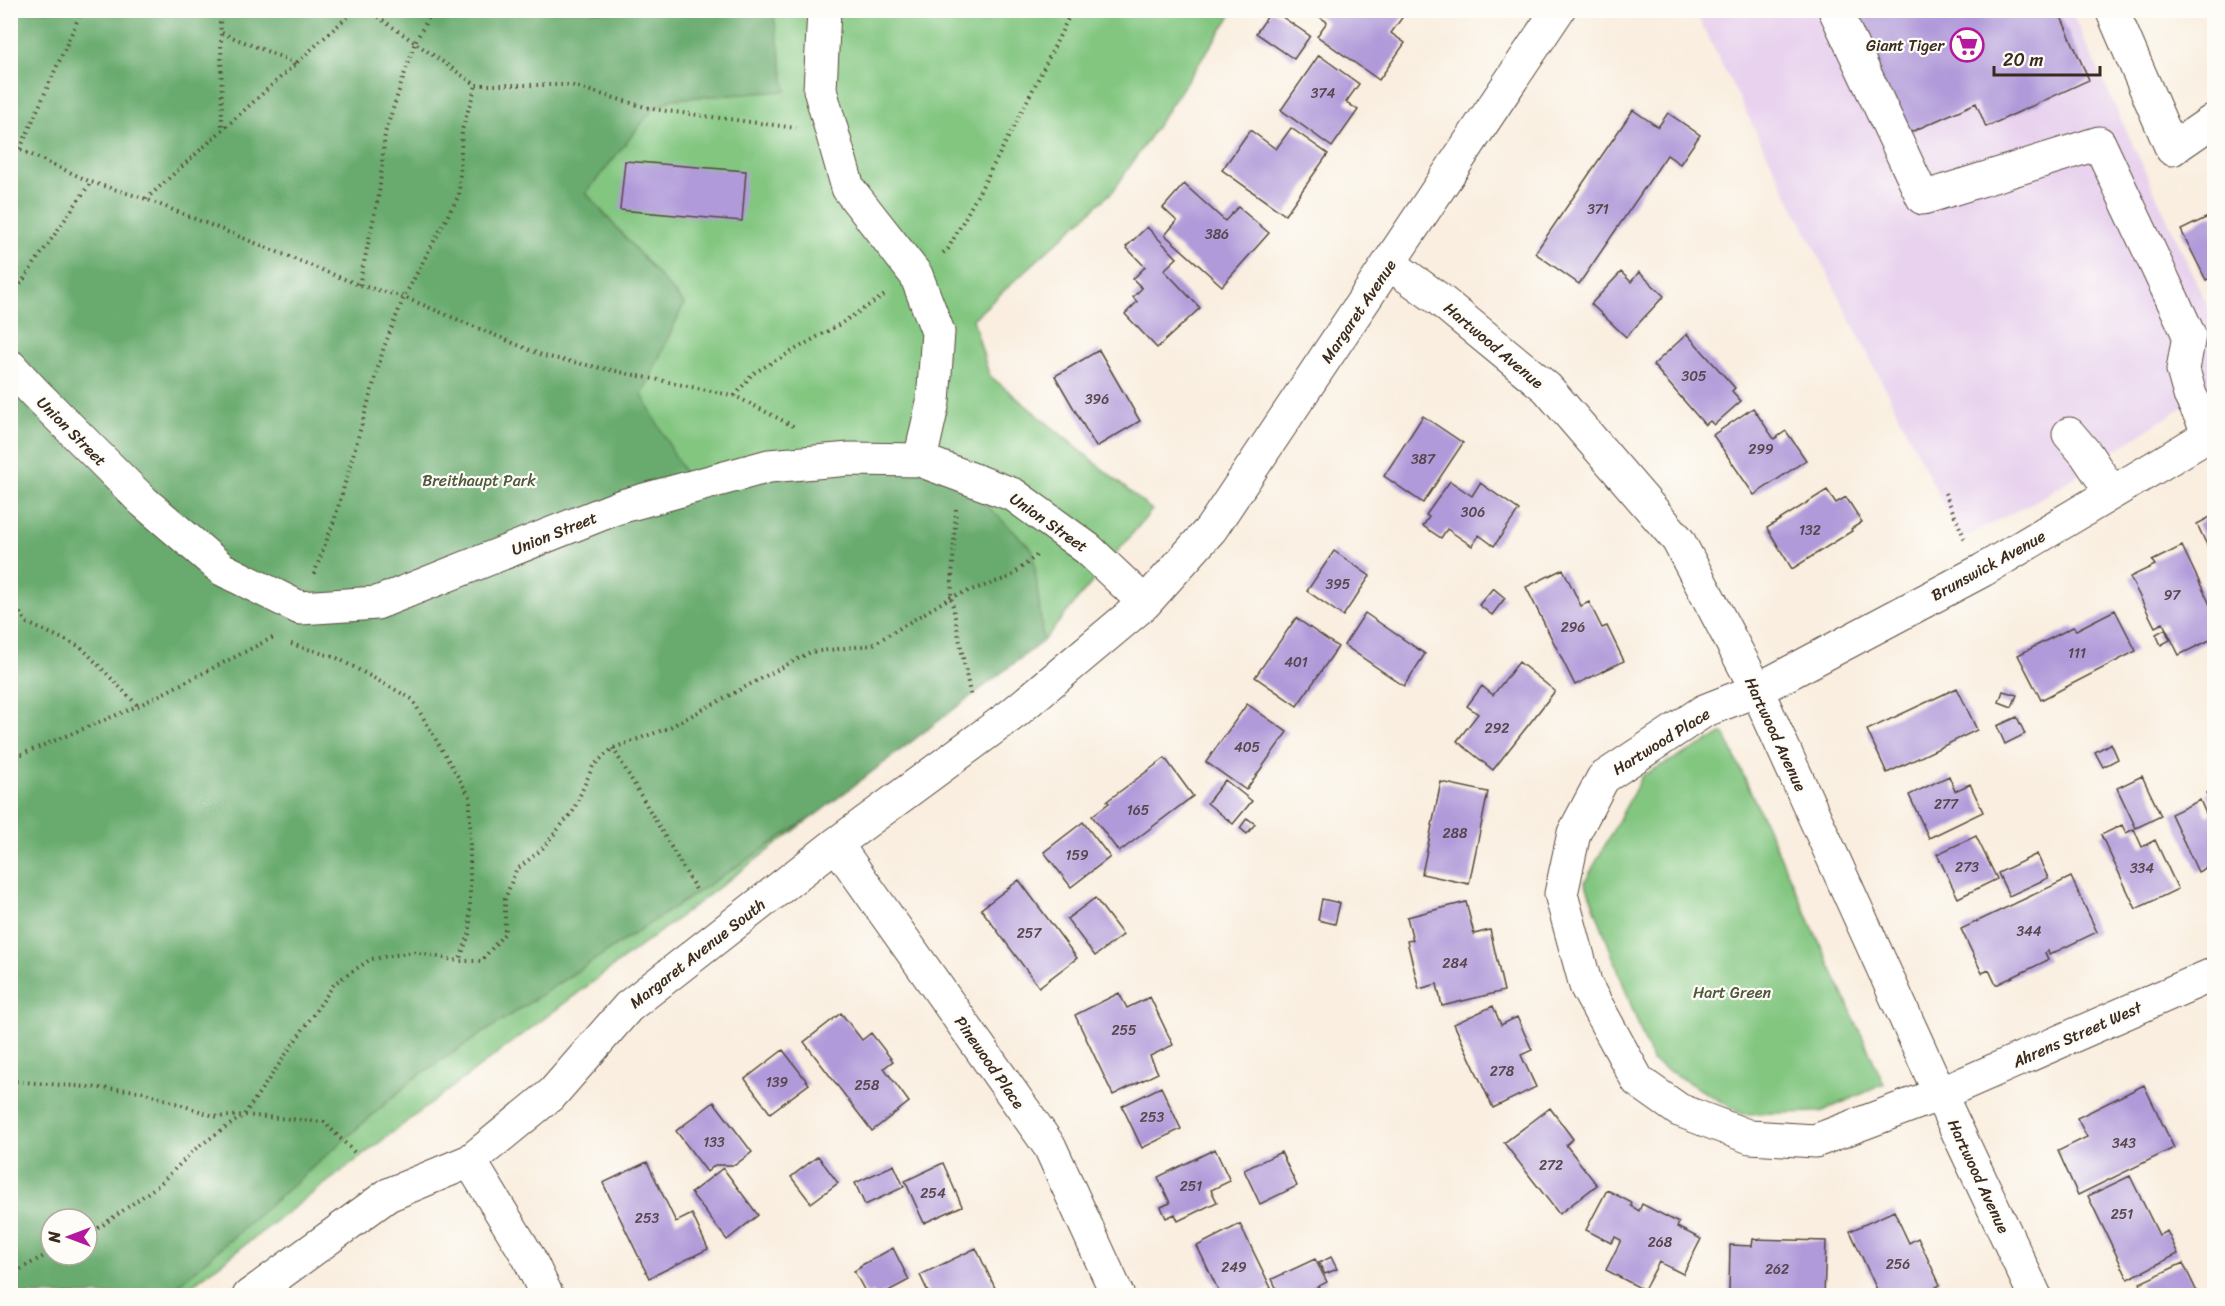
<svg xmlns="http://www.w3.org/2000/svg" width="2225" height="1306" viewBox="0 0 2225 1306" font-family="Sriracha,sans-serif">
  <rect width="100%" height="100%" fill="#fdfcf7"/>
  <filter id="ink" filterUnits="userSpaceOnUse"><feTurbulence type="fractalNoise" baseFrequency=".0167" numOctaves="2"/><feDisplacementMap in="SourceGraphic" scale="12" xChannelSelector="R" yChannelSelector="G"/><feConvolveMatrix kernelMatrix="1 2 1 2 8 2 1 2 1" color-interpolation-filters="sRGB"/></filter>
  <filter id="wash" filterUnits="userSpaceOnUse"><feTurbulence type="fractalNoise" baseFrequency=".008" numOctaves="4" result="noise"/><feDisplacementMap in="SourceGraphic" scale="24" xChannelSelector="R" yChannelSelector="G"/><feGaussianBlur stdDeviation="1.35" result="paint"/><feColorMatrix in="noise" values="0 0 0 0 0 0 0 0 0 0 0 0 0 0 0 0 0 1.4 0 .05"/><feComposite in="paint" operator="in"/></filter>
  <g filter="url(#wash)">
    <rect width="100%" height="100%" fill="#f9eedf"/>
    <!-- built -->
    <path fill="#e8d2ee" d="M1695,11H2071L2214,320V387L2043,497L1961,539Z"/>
    <!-- green -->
    <path fill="#82c680" stroke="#5e784f" stroke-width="1.5" fill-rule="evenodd" d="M10,11H1234L1114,190L973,319L989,375L1152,510L1043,641L818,813L434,1101L179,1295H11ZM51,1219H87V1255H51Z
      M1724,733L1884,1084L1821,1112L1742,1114L1652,1061L1585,882L1643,775Z"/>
    <!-- forest -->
    <path fill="#69ab6e" stroke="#526a46" stroke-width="1.5" fill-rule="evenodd" d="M10,11H773L786,91L673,99L653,109L586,193L684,304L642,395L692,487L920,460L974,493L1033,550L1043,641L818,813L416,1077L167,1295H11ZM51,1219H87V1255H51Z"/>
    <g id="blocks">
      <!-- building -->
      <path fill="#b09ad9" d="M1272,10L1310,36L1294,59L1256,33Z
        M1320,10H1398L1404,15L1391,33L1405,43L1379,80L1317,36L1327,22L1317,15Z
        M1846,10H2058L2089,80L1986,127L1976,103L1902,136Z
        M1319,55L1359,84L1346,102L1358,110L1332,147L1281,110Z
        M1633,110L1658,127L1668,113L1700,135L1680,164L1667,155L1579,284L1535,253Z
        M1291,128L1328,154L1285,215L1222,170L1250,130L1276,149Z
        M625,161L746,171L742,221L620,210Z
        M1184,184L1225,221L1238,207L1269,233L1222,286L1165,235L1177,221L1163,208Z
        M2214,214V276L2206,280L2181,230Z
        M1147,227L1177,258L1164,270L1200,308L1157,348L1125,314L1137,302L1133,297L1142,288L1133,279L1145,267L1126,247Z
        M1621,272L1631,282L1639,272L1664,296L1626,337L1591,304Z
        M1687,334L1735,388L1732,391L1741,401L1714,425L1710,421L1705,425L1653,365Z
        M1099,350L1140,421L1096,447L1055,376Z
        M1753,408L1774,439L1786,431L1806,460L1754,495L1713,435Z
        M1423,416L1463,443L1423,503L1384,476Z
        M1450,481L1472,496L1480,483L1519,510L1494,546L1479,535L1472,546L1447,529L1441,538L1423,526L1429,517L1426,515Z
        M1827,490L1836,503L1846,497L1862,522L1851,529L1852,531L1792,569L1767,528Z
        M2214,515V560L2197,524Z
        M2182,546L2214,613V638L2179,655L2163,623L2155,627L2130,577L2155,565L2152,561Z
        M1334,551L1370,576L1343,616L1307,591Z
        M1563,569L1581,606L1589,602L1602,628L1607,626L1624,661L1575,685L1526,587Z
        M1493,588L1505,598L1492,615L1479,605Z
        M2115,610L2136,651L2041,700L2018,655L2073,627L2076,630Z
        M1365,613L1425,654L1404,686L1344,645Z
        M1296,618L1338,647L1297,706L1255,677Z
        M2165,629L2170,640L2161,645L2156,634Z
        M1519,662L1555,691L1493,770L1457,741L1478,714L1467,706L1482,686L1493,695Z
        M1957,688L1977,730L1887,773L1867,730Z
        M2003,691L2017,695L2012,707L1999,702Z
        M1247,704L1287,732L1246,790L1206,762Z
        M2017,717L2025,734L2005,744L1997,726Z
        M2111,743L2118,759L2103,767L2095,752Z
        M1165,758L1193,796L1119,852L1092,816L1109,803L1107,801Z
        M1949,776L1955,791L1970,784L1983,812L1929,838L1909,795Z
        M2142,776L2161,816L2136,828L2117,788Z
        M1225,780L1252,801L1233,824L1207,803Z
        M1441,782L1488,792L1469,884L1422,874Z
        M2214,790V810L2206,793Z
        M2200,800L2207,816L2214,813V864L2198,872L2171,814Z
        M1247,818L1255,824L1247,834L1240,828Z
        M1083,822L1110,857L1071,887L1044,852Z
        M2122,825L2126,833L2134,829L2142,847L2155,840L2178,889L2136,909L2101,835Z
        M1976,836L1997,879L1958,898L1937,854Z
        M2037,854L2048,878L2009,896L1998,873Z
        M2071,877L2097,932L2049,955L2048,951L2045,953L2048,960L1996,985L1989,970L1982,973L1961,929Z
        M1019,880L1077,958L1039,987L981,909Z
        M1095,898L1123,935L1095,956L1067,919Z
        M1322,899L1340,903L1335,924L1318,920Z
        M1466,902L1474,934L1490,930L1504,991L1442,1006L1437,984L1419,989L1407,941L1413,940L1407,917Z
        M1119,993L1127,1008L1150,997L1173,1045L1150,1056L1158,1073L1113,1095L1075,1015Z
        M1493,1006L1501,1025L1517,1017L1532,1050L1521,1055L1536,1087L1493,1108L1454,1024Z
        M841,1013L862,1040L871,1033L893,1061L884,1068L909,1102L872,1131L804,1042Z
        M783,1050L809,1084L770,1113L745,1079Z
        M2144,1085L2174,1148L2078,1195L2058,1151L2087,1137L2077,1118Z
        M1161,1087L1181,1129L1142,1148L1122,1106Z
        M714,1102L752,1152L735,1165H715L707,1172L676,1131Z
        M1550,1108L1573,1139L1566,1145L1597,1185L1559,1214L1504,1143Z
        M1215,1149L1230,1181L1211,1190L1217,1202L1178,1221L1175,1214L1166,1218L1161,1207L1170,1203L1158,1177Z
        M1281,1152L1297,1186L1260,1204L1244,1170Z
        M818,1156L838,1183L811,1203L791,1177Z
        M647,1162L676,1222L692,1214L708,1249L649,1278L603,1183Z
        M943,1163L962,1206L924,1223L905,1181Z
        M894,1165L904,1187L865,1205L855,1183Z
        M723,1168L758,1215L727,1240L691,1193Z
        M2130,1176L2159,1235L2167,1231L2178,1254L2128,1279L2088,1196Z
        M1607,1190L1632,1203L1631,1206L1639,1211L1642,1204L1679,1223L1677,1227L1701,1239L1683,1274L1659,1262L1644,1290L1606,1270L1621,1240L1615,1237L1611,1243L1586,1230Z
        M1894,1211L1909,1243L1918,1238L1940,1285L1931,1290L1933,1296H1880L1850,1231Z
        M1240,1224L1271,1288L1256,1296H1221L1197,1246Z
        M1753,1239L1826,1241L1824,1296L1729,1292L1730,1245L1752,1246Z
        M893,1248L909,1280L879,1296H875L873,1292L867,1295L854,1271L861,1267L860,1266Z
        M976,1248L996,1290L986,1296H930L920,1275Z
        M1331,1257L1337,1269L1325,1274L1319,1263Z
        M1315,1259L1327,1282L1300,1296H1280L1272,1279Z
        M2183,1263L2199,1296H2146L2140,1283Z"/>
    </g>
  </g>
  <g filter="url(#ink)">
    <use href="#blocks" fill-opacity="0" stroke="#58473b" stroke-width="1.5"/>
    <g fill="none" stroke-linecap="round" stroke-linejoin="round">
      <defs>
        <path id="minor" d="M824,10L820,90L848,188L916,275L938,332L933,402L920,460
          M1835,10L1923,198L2099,143L2189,335L2183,370L2190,395L2210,434
          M2112,10L2172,149L2214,120
          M1390,264L1440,300L1547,388L1678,540L1757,690L1940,1094L2035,1296
          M10,366L34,392L144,502L222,569L300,608L377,603L619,507L769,466L850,459L920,460L1014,495L1088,549L1145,603
          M2214,432L1983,570L1757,690L1704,711L1603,778L1574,833L1561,894L1586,986L1638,1081L1679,1110L1750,1137L1815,1141L1940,1094L2214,974
          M2069,434L2086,454L2112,493
          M836,844L1050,1147L1118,1296
          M470,1161L529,1258L547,1296
          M249,1296L388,1195L470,1161L553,1093L628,1007L836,844L1014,713L1145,603L1211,529L1558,10"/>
      </defs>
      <!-- minor casing -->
      <use href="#minor" stroke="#58473b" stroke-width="35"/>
      <!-- path -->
      <path stroke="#58473b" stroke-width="4" stroke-dasharray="1.5 4.5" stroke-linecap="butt" d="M219,10L221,33L222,130
        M368,10L476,85H570L652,109L796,128
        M222,33L296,63
        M10,145L91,182L146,199L359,285L404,297L544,356L735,396L795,427
        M20,149L82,10
        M146,199L355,10
        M943,253L948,249C991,171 1033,92 1072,10
        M359,285L379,194L385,133L415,42L433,10
        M10,299L91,182
        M735,396L752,374L840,324L886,294
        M1945,493L1966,542
        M956,509L951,597L971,698
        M314,574L335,518L384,347L404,297L459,195L462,130L476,85
        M10,598L27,623L81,647L138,706
        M291,644L337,658L412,699L470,797V932L459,961
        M613,748L698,893
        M10,759L138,706L276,636
        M10,1081L140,1091L217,1117L244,1115L324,1122L356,1154
        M87,1233L100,1227L160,1184L195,1149L244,1115L335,983L371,959L414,952L459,961H481L505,933V899L516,870L541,850L573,811L593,766L613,748L666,729L811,652L872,645L951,597L1010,577L1037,555
        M10,1275L51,1252"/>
      <!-- minor -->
      <use href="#minor" stroke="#fff" stroke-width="33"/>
    </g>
  </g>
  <!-- icons -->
  <defs>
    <symbol id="supermarket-ring" viewBox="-11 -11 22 22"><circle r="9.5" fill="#fdfcf7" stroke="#b5179e" stroke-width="1.5"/><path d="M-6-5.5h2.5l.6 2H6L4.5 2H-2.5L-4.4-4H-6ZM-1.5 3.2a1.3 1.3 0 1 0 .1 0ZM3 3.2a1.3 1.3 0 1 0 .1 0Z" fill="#b5179e"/></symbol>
  </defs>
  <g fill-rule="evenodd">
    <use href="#supermarket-ring" x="1948" y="26" width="38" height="38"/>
  </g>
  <g text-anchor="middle" stroke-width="4.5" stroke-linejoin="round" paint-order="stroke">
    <!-- number labels -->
    <g font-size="14" fill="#58464d">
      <text x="1323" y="98">374</text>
      <text x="1598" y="214">371</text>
      <text x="1217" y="239">386</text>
      <text x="1694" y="381">305</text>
      <text x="1097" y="404">396</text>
      <text x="1761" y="454">299</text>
      <text x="1423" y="464">387</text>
      <text x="1473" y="517">306</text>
      <text x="1810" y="535">132</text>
      <text x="1338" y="589">395</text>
      <text x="2172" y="600">97</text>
      <text x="1573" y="632">296</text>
      <text x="2077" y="658">111</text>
      <text x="1296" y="667">401</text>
      <text x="1497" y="733">292</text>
      <text x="1247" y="752">405</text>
      <text x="1946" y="809">277</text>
      <text x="1138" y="815">165</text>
      <text x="1455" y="838">288</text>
      <text x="1077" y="860">159</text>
      <text x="1967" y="872">273</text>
      <text x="2142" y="873">334</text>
      <text x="2029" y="936">344</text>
      <text x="1029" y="938">257</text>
      <text x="1455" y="968">284</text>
      <text x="1124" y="1035">255</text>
      <text x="1502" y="1076">278</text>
      <text x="777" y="1087">139</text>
      <text x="867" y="1090">258</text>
      <text x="1152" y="1122">253</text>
      <text x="714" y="1147">133</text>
      <text x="2124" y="1148">343</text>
      <text x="1551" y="1170">272</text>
      <text x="1191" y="1191">251</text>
      <text x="933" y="1198">254</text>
      <text x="2122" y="1219">251</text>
      <text x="647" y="1223">253</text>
      <text x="1660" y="1247">268</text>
      <text x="1898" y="1269">256</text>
      <text x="1234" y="1272">249</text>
      <text x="1777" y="1274">262</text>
    </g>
    <!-- poi labels -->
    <g font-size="16" fill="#3b2a1e" stroke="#fdfcf7" text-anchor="end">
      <text x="1944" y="51">Giant Tiger</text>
    </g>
    <!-- street labels -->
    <g font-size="16" fill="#3b2a1e" stroke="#fdfcf7">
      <text transform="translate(1358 311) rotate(-56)" y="6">Margaret Avenue</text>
      <text transform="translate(1494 345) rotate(40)" y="6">Hartwood Avenue</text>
      <text transform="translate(72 431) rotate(45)" y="6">Union Street</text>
      <text transform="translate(1049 522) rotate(35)" y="6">Union Street</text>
      <text transform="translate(554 533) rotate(-22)" y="6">Union Street</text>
      <text transform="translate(1988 565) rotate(-29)" y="6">Brunswick Avenue</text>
      <text transform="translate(1776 734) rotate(65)" y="6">Hartwood Avenue</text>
      <text transform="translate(1661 741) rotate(-32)" y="6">Hartwood Place</text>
      <text transform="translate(697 953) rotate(-38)" y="6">Margaret Avenue South</text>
      <text transform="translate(2077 1034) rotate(-24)" y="6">Ahrens Street West</text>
      <text transform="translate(990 1062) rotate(55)" y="6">Pinewood Place</text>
      <text transform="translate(1979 1176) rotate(65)" y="6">Hartwood Avenue</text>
    </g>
    <!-- park labels -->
    <g font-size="16" fill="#50593b" stroke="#fdfcf7">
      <text x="479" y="486">Breithaupt Park</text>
      <text x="1732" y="998">Hart Green</text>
    </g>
  </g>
  <!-- margin -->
  <rect width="2225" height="1306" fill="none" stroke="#fdfcf7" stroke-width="36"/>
  <!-- north arrow -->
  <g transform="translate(69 1237) rotate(270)"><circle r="28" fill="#fdfcf7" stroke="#afa8a0" stroke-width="1.5"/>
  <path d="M0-4.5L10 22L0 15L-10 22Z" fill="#b5179e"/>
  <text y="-9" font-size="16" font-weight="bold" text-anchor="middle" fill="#3b2a1e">N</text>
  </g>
  <!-- scale -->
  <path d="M1994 66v9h106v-9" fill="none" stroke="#3b2a1e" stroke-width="3"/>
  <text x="2003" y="66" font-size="18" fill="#3b2a1e" stroke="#fdfcf7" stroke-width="4.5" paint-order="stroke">20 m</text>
</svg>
